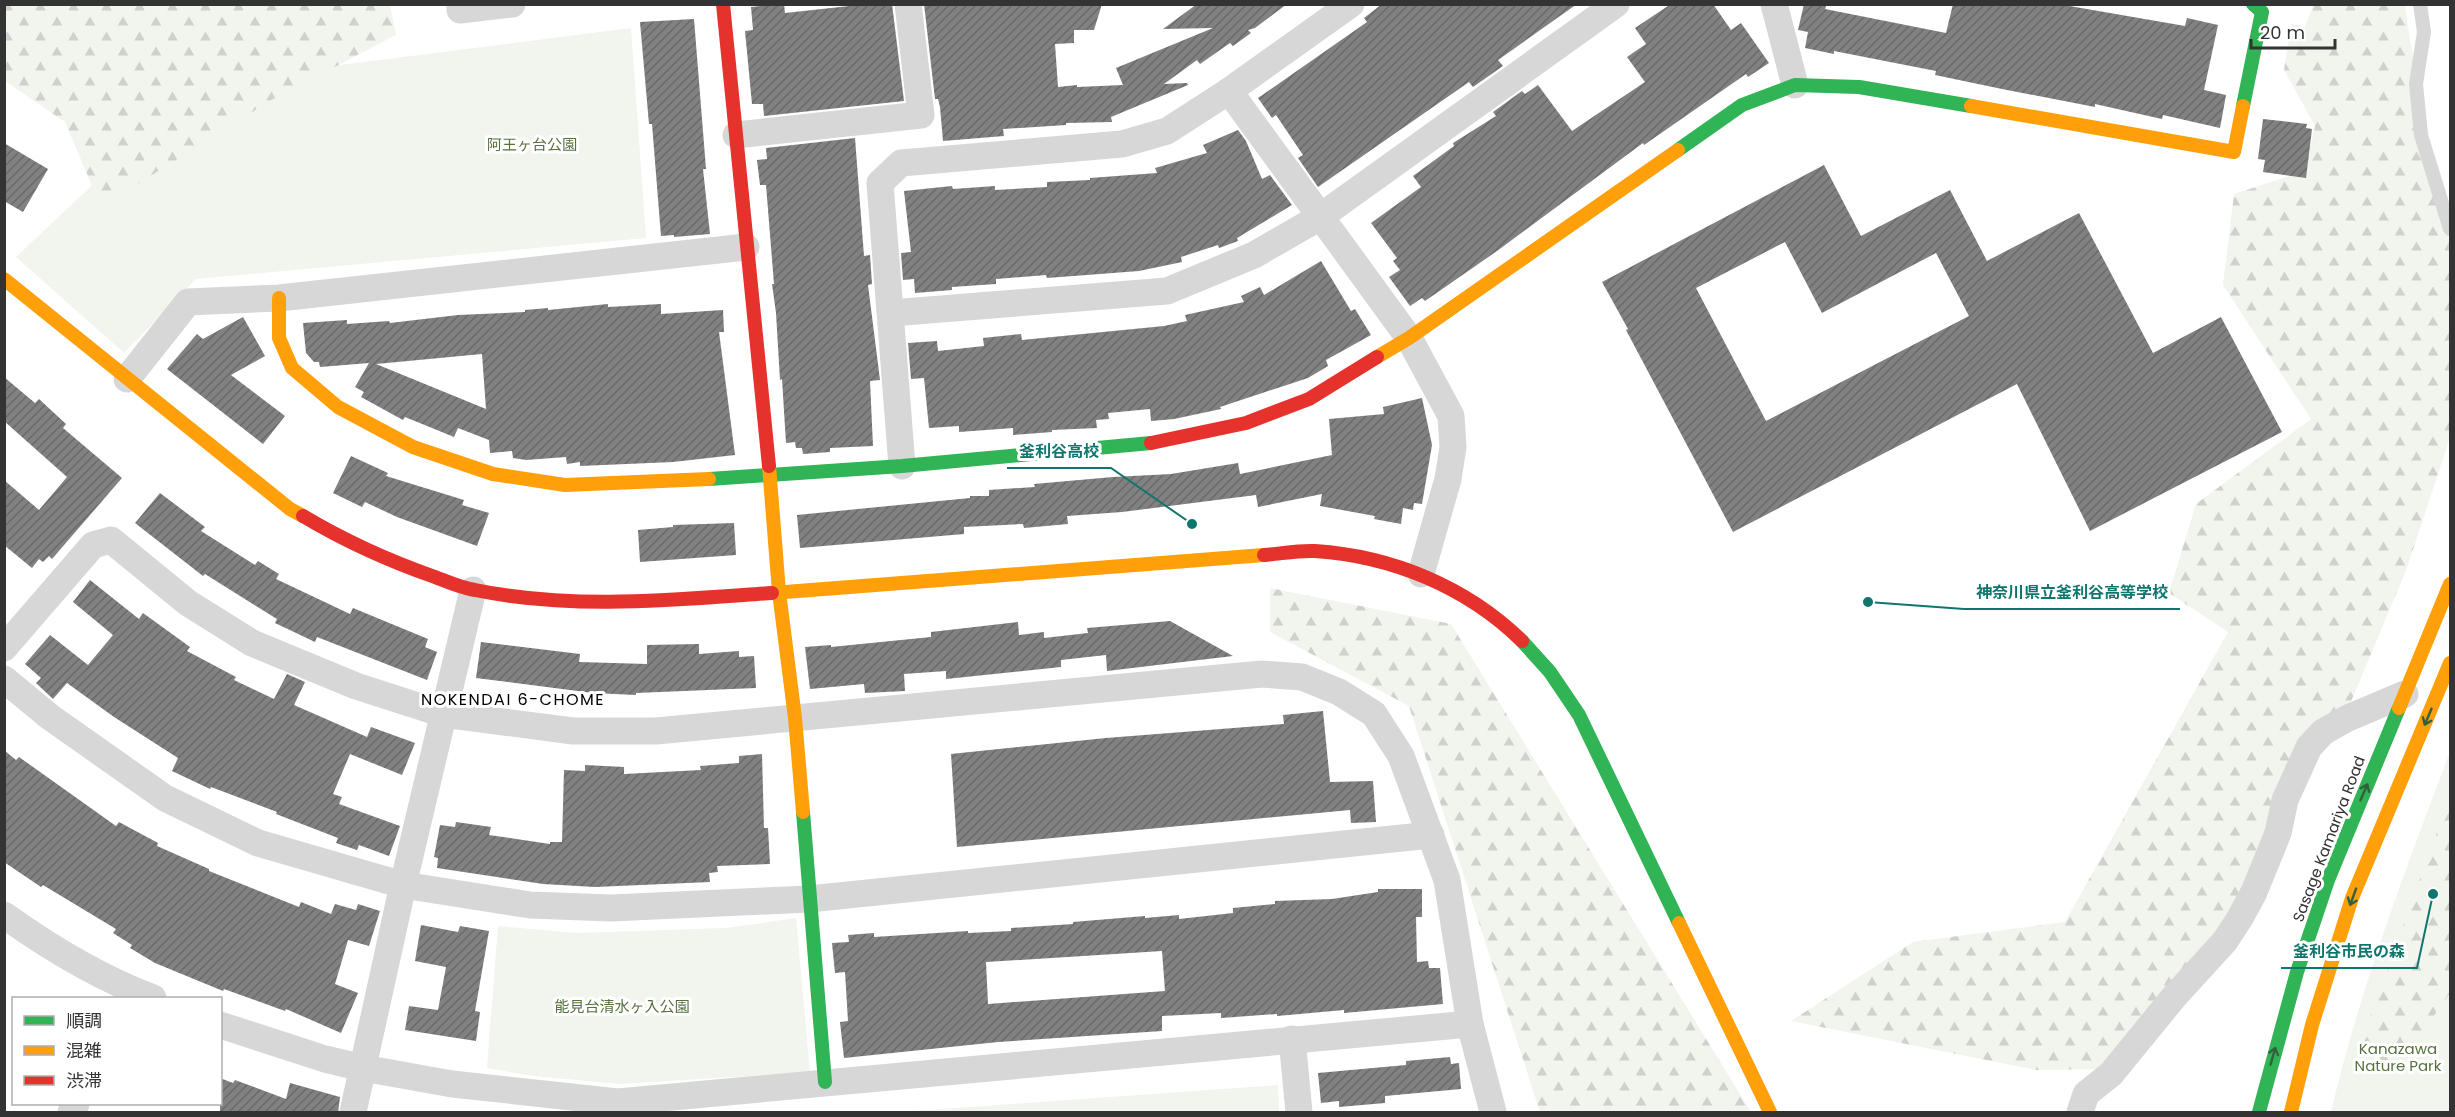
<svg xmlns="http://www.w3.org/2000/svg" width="2455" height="1117" viewBox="0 0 2455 1117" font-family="Poppins,'Noto Sans JP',sans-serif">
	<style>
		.green { fill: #f1f5ed }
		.forest { fill: url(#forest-firs) }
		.building { fill: url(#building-hatch); fill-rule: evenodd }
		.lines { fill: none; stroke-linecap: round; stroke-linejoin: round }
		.lane { stroke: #d7d7d7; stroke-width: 14 }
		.street { stroke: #d7d7d7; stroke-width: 27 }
		.fast { stroke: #30b455; stroke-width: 14 }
		.slow { stroke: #ff9f0a; stroke-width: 14 }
		.jam { stroke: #e5322d; stroke-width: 14 }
		.oneway { stroke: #32603f }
		.labels { text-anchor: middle; stroke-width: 6; stroke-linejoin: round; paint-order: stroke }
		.park-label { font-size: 15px; fill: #56703f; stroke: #fff }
		.street-label { font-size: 15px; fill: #333; stroke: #fff }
		.neighbourhood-label { font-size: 16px; letter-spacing: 1.5px; fill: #000; stroke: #fff }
		.leader { fill: none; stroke: #0f766e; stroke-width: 2 }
		.callout-dot { fill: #0f766e; stroke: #fff; stroke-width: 2 }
		.callout-label { font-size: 16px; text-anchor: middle; font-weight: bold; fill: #0f766e; stroke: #fff; stroke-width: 6; stroke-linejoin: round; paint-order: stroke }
	</style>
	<defs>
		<pattern id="forest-firs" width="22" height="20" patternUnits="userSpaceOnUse" patternTransform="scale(1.5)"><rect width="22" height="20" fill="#f1f5ed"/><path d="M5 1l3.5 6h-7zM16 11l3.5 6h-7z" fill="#cfd2cc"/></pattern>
		<pattern id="building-hatch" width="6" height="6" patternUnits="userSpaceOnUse" patternTransform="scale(1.5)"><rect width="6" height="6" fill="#818181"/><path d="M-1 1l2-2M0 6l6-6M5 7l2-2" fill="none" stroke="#6a6a6a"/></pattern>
	</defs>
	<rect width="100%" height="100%" fill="#fff"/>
	<g class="green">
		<path d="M631,28L646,238L196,279L124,353L16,257L121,158L269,74Z"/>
		<path d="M2450,752V1112H2331C2360,989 2405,870 2450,752Z"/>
		<path d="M796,918L810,1072L620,1084L533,1076L487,1068L498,926L577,933L727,928Z"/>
		<path d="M1278,1085L1279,1112H900Z"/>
	</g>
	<g class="forest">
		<path d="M4,5H390L396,35L273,99L101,207L65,122L5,81Z"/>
		<path d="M2313,5H2405L2410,40L2450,246V437L2407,568L2347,711L2306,736L2236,914L2105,1069L2037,1070L1791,1021L1913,942L2065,922L2228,632L2169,593L2196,504L2311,419L2223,285L2234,194L2305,171L2315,126L2284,70L2291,24L2305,27Z"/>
		<path d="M1270,588L1451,624L1751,1112H1540L1409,706L1270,632Z"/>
		<path d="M2450,796V993L2401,1063L2379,1081L2358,1051Z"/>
	</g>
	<g class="building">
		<path d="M784,4L785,13L868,4H892L904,101L764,116L763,104H752L745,31L753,30L751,7Z"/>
		<path d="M924,4H1102L1094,30H1074V43L1055,44L1058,87L1077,85V87L1123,85L1116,68L1213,28L1163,29L1197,4H1287L1255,28L1248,30L1251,33L1233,46L1230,43L1200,64L1197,60L1164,84L1187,83L1188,85L1111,117L1112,122L1066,123V125L1003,129L1004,136L943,141L940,107L938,99H935Z"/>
		<path d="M1382,4H1577L1498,60L1503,66L1473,87L1469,82L1318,187L1298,158L1303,155L1276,115L1272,118L1258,98L1367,22L1364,18Z"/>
		<path d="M1671,4H1713L1731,30L1741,23L1769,63L1748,77L1746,74L1644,145L1643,143L1497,251L1425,301L1422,298L1410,306L1389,277L1400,270L1393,261L1397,258L1371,223L1421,187L1413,176L1454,146L1453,143L1496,116L1493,112L1522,91L1525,94L1538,85L1572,131L1645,82L1627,57L1646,44L1635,28Z"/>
		<path d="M1804,4H1827L1825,9L1946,33L1953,4H2058L2185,26L2187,18L2218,25L2204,90L2226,95L2220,128L2163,115L2162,119L2095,104V107L2002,89L1935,75L1936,71L1834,51V54L1805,48L1808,32L1798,30Z"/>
		<path d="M694,19L706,169H703L710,234L674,237V235L661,236L652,124H649L640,22Z"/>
		<path d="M2263,119L2307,124L2306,128L2312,129L2306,178L2263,172L2265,160L2258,159Z"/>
		<path d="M1238,130L1246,141L1262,179L1270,175L1292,205L1237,238L1238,241L1219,248L1218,245L1181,257L1182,262L1139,271L1047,278L1046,275L996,279V284L952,287V290L915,293L914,279L903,280L901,253L911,252L904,191L952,186L953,189L995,186V190L1047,187V182L1090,180V178L1157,173L1155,168L1207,153L1203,145Z"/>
		<path d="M855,138L864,256L870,255L872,284L868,285L880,380L870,381L873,446L830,448V452L803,454L802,448H796L795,442L786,443L782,379L780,380L776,313L772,284H774L766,185H760L757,160L767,159L766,148Z"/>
		<path d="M4,143L48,169L23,212L4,201Z"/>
		<path d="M1824,165L1861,236L1950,190L1987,261L2079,213L2153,353L2221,317L2282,432L2090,531L2017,384L1733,532L1626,330L1628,329L1602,282ZM1785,242L1822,313L1936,253L1969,316L1766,421L1696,288Z"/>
		<path d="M1321,261L1351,311L1355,309L1371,335L1326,360L1328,366L1308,378L1220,407L1221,409L1174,419L1151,421L1150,409L1108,413L1109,419L1096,420L1097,428L1052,430V432L1013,435V428L959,432V426L929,428L924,378L911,379L908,343L937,341L938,351L984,346L983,338L1021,334L1022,340L1164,326L1187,321L1185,315L1244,302L1241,296L1260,287L1264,295Z"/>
		<path d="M608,304V307L661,304V314L723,310L724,332H719L735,455L673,462L580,466V462L567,464L566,457L526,460L513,458L512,451L490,453L489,440L458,428L454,437L405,417L403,420L361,397L364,392L355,387L369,363L320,367L319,362H314L306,353L303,323L347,320V324L389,321L390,323L458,315L525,312V310L548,308V310ZM482,354L486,409L376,364Z"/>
		<path d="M243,317L265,356L231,375L285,416L263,444L167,369L197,334L203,339Z"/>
		<path d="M4,377L35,403L39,399L66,424L63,428L122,478L52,559L49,556L43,562L39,559L32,568L4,545V480L39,510L67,477L4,421Z"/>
		<path d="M1422,398L1432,445L1422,504L1414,503L1413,510L1403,508L1401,524L1374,519L1375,516L1320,506L1322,494L1258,507L1256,495L1122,512L1067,516L1068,524L1024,528L1023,524L964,527V534L800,548L797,515L970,498V496H989V490L1035,487L1034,484L1113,477L1171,474L1238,463L1240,474L1332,455L1329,419L1384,414L1383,407Z"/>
		<path d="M351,456L388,473L386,476L464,500L462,505L489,513L477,546L397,517L365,502L362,507L333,493Z"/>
		<path d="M160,493L205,527L201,531L255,565L258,561L279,574L276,579L350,614L353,608L428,639L425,647L437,652L427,680L317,637L315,642L275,623L277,619L205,574L203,576L135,523Z"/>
		<path d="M734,523L736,555L640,562L638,530L673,527V525Z"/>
		<path d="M90,580L139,619L143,613L190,647L187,651L236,677L234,680L274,699L287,674L305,682L294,705L367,737L371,727L415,743L402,775L350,754L333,794L342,797L339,804L400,826L389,856L359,845L357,850L336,843L338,838L276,814L277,812L211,787L210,789L172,771L178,758L114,717L67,683L53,699L36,683L41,678L25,664L50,635L88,665L113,635L73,602Z"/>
		<path d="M1170,621L1233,656L1107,671L1106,655L1061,660V667L946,679V671L904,674L905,691L865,693L864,684L810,689L805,647L831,645V647L931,637V632L1018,622L1019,635L1044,632V638L1088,633L1087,628Z"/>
		<path d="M481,642L580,654L579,662L647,664V645L699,644V654L739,651V657L754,656L756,688L636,693V695L593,693L476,678Z"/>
		<path d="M1323,711L1330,782L1373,781L1376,822L1351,823L1350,810L957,847L951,754L1106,738L1284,724L1283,715Z"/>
		<path d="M4,750L16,760L19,757L116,826L119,822L158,843L157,846L209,869V871L299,907L301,902L331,914L335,904L356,910L358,904L380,911L369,946L348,940L335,984L358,993L341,1033L286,1009L285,1011L224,989L223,991L155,963L130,948L132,945L113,933L116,929L43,885L41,887L4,862Z"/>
		<path d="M762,754L764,828H768L770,864L717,866L718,872L709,873L710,882L595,887L543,884L437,868L438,858L434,857L440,825L455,827L456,822L491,827L489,835L550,844V842H562L564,770L585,771V765L624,767V774L701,770L700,766L739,763V756Z"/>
		<path d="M1378,889H1422V917H1416L1417,962L1428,961L1429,968H1440L1443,1004L1344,1013V1010L1277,1016V1014L1221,1018V1013L1162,1016V1031L998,1042L844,1058L840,1022L848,1021L845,972L835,973L832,943L849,942L848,935L874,933V937L968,931V933L1011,931V928L1073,924V922L1145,916V918L1179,915V919L1233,913V908L1275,904V901L1332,899L1378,892ZM1162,951L1165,991L988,1004L986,962Z"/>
		<path d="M421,925L458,932L460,926L489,931L475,1011L480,1012L476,1041L405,1030L409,1006L438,1010L446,967L415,961Z"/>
		<path d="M1450,1057L1451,1064L1459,1063L1461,1089L1385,1096V1103L1339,1107V1101L1321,1103L1318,1073L1406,1065V1061Z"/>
		<path d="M220,1078L233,1083L235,1080L286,1099L290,1083L340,1097L338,1113H220Z"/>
	</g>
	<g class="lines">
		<path class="lane" d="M2420,4L2424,32L2416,84L2421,135L2450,229"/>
		<g class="street">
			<path d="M460,4V10L512,4"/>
			<path d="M1774,4L1795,85"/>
			<path d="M1229,91L1409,338L1451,416L1453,447L1448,479L1421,574"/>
			<path d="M736,135L921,115L908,4"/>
			<path d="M891,313L1167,291L1254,255L1320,217L1616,4"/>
			<path d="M127,379L188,302L279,298L746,247"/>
			<path d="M902,466L880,183L901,163L1122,144L1167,131L1229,91L1351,4"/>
			<path d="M4,648L93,545L111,540L188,603L252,643L356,686L443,714L573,731H656L1262,674L1302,677L1339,692L1374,714L1401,756L1447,880L1470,1024L1493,1112"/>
			<path d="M4,679L50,717L165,798L258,843L403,885L530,905L611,908L809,899L1431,835"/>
			<path d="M4,915C50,948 100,978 153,998"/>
			<path d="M220,1025L325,1059L363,1068L452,1084L618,1102L1470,1024"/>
			<path d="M1292,1039L1299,1112"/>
			<path d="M71,1112L76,1104"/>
			<path d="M353,1112L403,885L473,590"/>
			<path d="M2080,1112L2086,1094L2111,1074L2173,998L2225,941L2240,918L2254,892L2278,833L2285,800L2309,747L2323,732L2348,718L2405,694"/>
		</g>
		<g class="fast">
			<path d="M2243,106L2262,12L2253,4"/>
			<path d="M1678,150L1742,105L1795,85L1859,87L1971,106"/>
			<path d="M709,479L902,466L1151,443"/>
			<path d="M1522,641L1550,672L1579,715L1679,923"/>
			<path d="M803,812L825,1082"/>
			<path d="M2259,1112L2297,972L2328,880L2399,708"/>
		</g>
		<g class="slow">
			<path d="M1971,106L2234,152L2243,106"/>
			<path d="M4,279L290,509L303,516"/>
			<path d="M279,298V338L292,368L338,407L413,447L493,474L565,485L709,479"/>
			<path d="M1377,357L1409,338L1678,150"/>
			<path d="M769,466L779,592L795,718L803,812"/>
			<path d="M772,593L1264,555"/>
			<path d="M2399,708L2450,584"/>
			<path d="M1679,923L1770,1112"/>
			<path d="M2291,1112L2312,1025L2352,898L2450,663"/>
		</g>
		<g class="jam">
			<path d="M723,4L769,466"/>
			<path d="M1151,443L1246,423L1309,399L1377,357"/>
			<path d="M303,516C345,541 389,561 435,577C448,582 461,588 475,590C574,610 672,600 772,593"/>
			<path d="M1264,555C1280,554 1298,550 1315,551C1392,556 1467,587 1522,641"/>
		</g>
	</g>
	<defs><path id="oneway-shaft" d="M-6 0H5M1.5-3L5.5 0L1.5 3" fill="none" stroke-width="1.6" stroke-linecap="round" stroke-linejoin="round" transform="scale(1.5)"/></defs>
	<g class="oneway">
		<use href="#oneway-shaft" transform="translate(2428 717) rotate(113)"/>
		<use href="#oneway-shaft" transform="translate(2364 792) rotate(-67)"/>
		<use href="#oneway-shaft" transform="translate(2353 897) rotate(110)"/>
		<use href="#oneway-shaft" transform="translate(2273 1056) rotate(-74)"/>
	</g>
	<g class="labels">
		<g class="park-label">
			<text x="532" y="150">阿王ヶ台公園</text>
			<text x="622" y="1012">能見台清水ヶ入公園</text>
			<text x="2398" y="1054">Kanazawa<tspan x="2398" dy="17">Nature Park</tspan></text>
		</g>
		<g class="street-label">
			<text transform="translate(2329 839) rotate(-69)" y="5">Sasage Kamariya Road</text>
		</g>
		<g class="neighbourhood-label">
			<text x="513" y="705">NOKENDAI 6-CHOME</text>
		</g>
	</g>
	<path class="leader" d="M1192 524L1111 468H1007M1868 602L1964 609H2180M2433 894L2417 968H2281"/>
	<g class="callout-dot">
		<circle cx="1192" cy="524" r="6"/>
		<circle cx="1868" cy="602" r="6"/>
		<circle cx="2433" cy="894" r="6"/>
	</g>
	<g class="callout-label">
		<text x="1059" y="457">釜利谷高校</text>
		<text x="2072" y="598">神奈川県立釜利谷高等学校</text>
		<text x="2349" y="957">釜利谷市民の森</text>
	</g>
	<rect width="2455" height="1117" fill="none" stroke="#333333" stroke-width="12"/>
	<rect x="12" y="997" width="210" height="108" fill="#ffffff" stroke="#adadad" stroke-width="1.5"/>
	<rect x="24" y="1016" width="30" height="9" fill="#30b455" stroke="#adadad" stroke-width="1.5"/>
	<text x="66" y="1027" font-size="18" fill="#333333">順調</text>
	<rect x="24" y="1046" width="30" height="9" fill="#ff9f0a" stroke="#adadad" stroke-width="1.5"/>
	<text x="66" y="1057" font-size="18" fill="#333333">混雑</text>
	<rect x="24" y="1076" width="30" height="9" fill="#e5322d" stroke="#adadad" stroke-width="1.5"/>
	<text x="66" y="1087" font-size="18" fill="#333333">渋滞</text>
	<path d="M2251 39v9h84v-9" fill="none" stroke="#333333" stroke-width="3"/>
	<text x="2260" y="39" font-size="18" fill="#333333" stroke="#ffffff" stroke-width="4.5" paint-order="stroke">20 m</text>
</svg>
